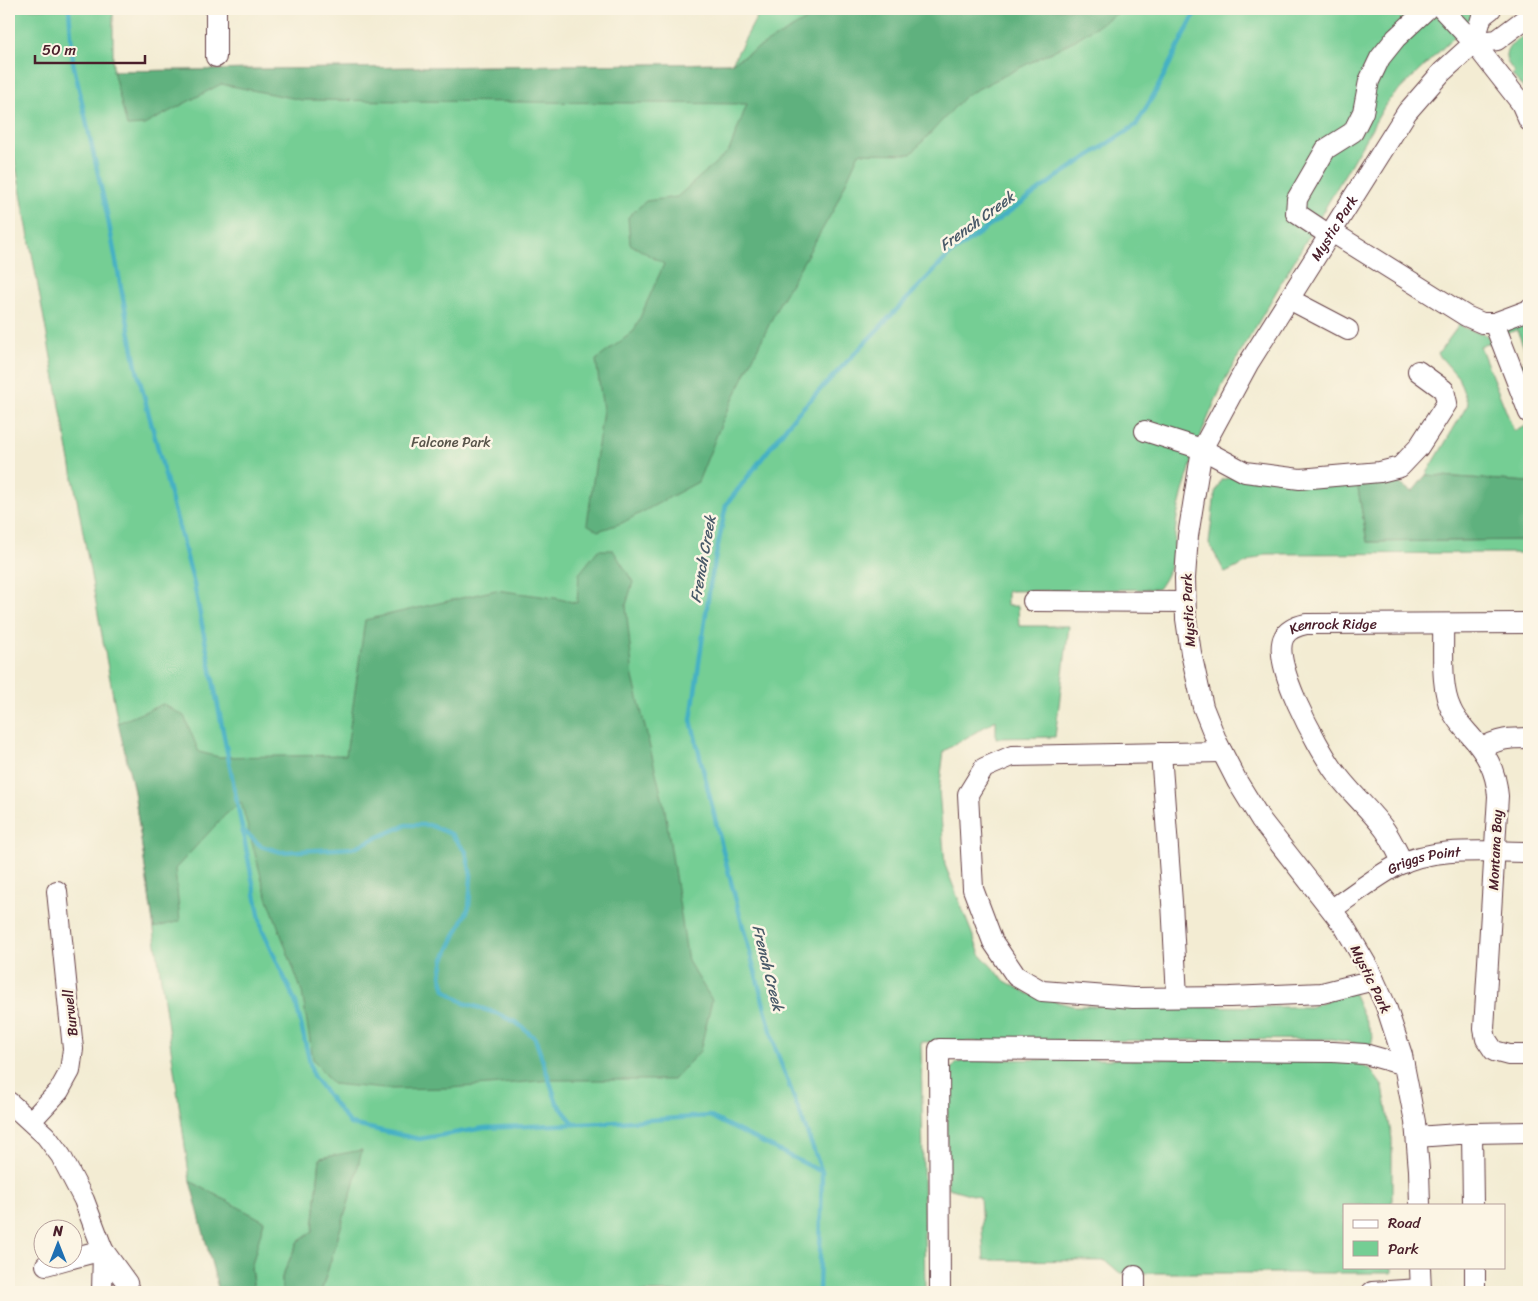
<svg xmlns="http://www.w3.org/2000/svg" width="1538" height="1301" viewBox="0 0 1538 1301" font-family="Sriracha,sans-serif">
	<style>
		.green { fill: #74ce94; stroke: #5f7660 }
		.forest { fill: #5fb17e; stroke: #546854 }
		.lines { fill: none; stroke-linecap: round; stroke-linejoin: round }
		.stream { stroke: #45b0c4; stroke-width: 4.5 }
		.minor-casing { stroke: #633e44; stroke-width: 22 }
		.minor { stroke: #fff; stroke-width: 20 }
		.labels { text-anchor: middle; stroke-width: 5; stroke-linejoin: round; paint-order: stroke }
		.street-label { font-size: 14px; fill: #4a1f2b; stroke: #fcf5e5 }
		.park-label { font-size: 14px; fill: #57544a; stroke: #fcf5e5 }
		.water-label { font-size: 15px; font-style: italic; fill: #485968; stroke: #fcf5e5 }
	</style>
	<rect width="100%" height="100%" fill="#fcf5e5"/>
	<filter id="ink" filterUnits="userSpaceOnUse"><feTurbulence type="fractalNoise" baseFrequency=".02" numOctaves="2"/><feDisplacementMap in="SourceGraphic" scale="10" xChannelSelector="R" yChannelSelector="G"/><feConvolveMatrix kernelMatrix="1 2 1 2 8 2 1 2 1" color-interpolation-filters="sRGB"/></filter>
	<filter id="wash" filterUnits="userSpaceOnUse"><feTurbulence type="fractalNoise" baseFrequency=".0096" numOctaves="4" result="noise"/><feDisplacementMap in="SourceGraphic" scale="20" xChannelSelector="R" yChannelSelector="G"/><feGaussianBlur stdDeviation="1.12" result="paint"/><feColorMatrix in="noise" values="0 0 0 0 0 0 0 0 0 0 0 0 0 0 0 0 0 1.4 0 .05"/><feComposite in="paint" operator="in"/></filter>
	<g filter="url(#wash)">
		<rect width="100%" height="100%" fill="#f3ecd3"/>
		<g class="green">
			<path d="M9,9H113V71L732,63L761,9H1483L1387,102L1227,376C1212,407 1198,439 1189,472C1184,486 1180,502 1177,517C1173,544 1176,566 1158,589L1007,591V606H1018L1019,626H1069L1055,737L996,738V720L944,751L939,790L945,865L980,954L1005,981L1029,994L1073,1006L1310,1007L1352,990L1373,1037L1371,1046L1332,1039L921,1042L925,1292H321L352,1191L320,1158L313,1231L298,1241L282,1277V1292H254L251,1268L263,1221L190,1181L134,791L121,722L118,723L9,128Z"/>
			<path d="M1529,32V94L1512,75L1515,72C1495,52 1512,44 1529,32Z"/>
			<path d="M1529,320V326L1523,329L1529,344V365L1521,368L1519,365L1529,360L1517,330L1506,334L1505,330Z"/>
			<path d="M1459,325L1472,331L1482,333L1487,336L1491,343L1480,346L1514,431L1529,425V482L1426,475L1468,404L1458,377L1438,354Z"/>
			<path d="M1238,475L1357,482L1367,542L1529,540V553L1265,554L1225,573L1209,543L1215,493L1221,480Z"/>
			<path d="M1310,1058L1342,1059L1370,1069L1383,1087L1392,1139V1205H1344V1267H1392V1273H1120L1106,1261L984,1260L980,1197L948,1188L947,1073L957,1063L967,1060Z"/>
		</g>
		<g class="forest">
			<path d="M825,9H1124L1075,40L966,95L911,154L859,153L834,209L780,302L722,422L698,482L622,523L598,531L587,524L603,410L596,360L634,331L664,264L630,244L628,217L646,201L677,197L729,151L747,104L302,100L221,84L144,125L127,126L113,71L732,63Z"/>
			<path d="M1426,475L1529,482V540L1367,542L1357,482L1399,483L1412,492Z"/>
			<path d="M598,550H613L633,582L626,605L633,677L665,810L688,961L712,1000L700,1051L673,1080H552L450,1088L385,1089L332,1084L313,1059L302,992L265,891L241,802L225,815L175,869L180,921L154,928L134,791L118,723L163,704L184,716L199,752L219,757L346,755L365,620L496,590L555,598L577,603L579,574Z"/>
			<path d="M362,1150L352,1191L321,1292H282V1277L298,1241L313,1231L320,1158Z"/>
			<path d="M190,1181L264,1221L251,1268L254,1292H219Z"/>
		</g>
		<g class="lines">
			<g class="stream">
				<path d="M69,9L73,62L107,214L136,366L194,584L262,929L296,1003L313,1076L350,1124L419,1139L484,1128L603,1123L709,1116L822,1172"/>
				<path d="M244,831L261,846L281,852L353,848L406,825H429L451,834L466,852L471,875L469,907L444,959L441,975L445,990L464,1003L496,1013L517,1023L535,1038L557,1103L574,1124"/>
				<path d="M819,1292L822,1172L776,1050L726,863L691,720L710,585L726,505L794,417L948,256L1057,177L1136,125L1156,91L1197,9"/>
			</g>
		</g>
	</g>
	<g filter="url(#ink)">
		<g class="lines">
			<g class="minor-casing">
				<g id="minor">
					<path d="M216,9V57"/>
					<path d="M1442,9L1474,43L1521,103L1529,121"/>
					<path d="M1474,43L1497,40L1529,16"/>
					<path d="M1332,232L1466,316L1482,323H1494L1529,310"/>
					<path d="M1329,235L1296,213L1297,199L1326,149L1353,132L1363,112L1369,81L1380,58L1396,38L1427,9"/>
					<path d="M1289,299L1348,330"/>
					<path d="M1494,323L1529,413"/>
					<path d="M1145,431L1202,449L1245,472L1300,479L1380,472L1400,467L1418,448L1447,403L1444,390L1418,371"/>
					<path d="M1033,601L1185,602"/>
					<path d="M1443,624C1444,649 1440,687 1451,709C1455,719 1462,726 1469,734C1486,753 1496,770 1498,796L1484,1029L1486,1039L1494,1051L1509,1055H1529"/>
					<path d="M1482,749C1497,738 1512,738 1529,738"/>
					<path d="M1222,752L1012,756L984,768L968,794L973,889L993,942L1016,976L1042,991L1133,998L1230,997L1322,993L1374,980"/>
					<path d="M1161,753L1172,902L1177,997"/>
					<path id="s1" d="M1403,863C1397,852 1392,840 1385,830C1369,808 1348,791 1333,769C1318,747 1270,662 1284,637C1288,629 1297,626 1306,624L1529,623"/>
					<path id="s2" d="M1332,909C1353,895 1374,878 1396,866C1434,846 1487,852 1529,852"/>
					<path d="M9,1102L46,1136L61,1156L84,1200L103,1250L127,1283L129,1292"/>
					<path d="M31,1121L59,1091L70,1071L73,1049L57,891"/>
					<path d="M1472,1133L1529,1132"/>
					<path d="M1417,1137L1472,1133L1473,1205"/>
					<path id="s3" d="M1420,1205L1419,1170L1415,1122L1402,1055L1386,1006L1368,967L1344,926L1261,820L1237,781L1217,742L1203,707L1191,653L1186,619L1185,578L1188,536L1202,449L1248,364L1407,112L1442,72L1474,43L1482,16L1491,9"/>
					<path d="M72,1258L103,1250"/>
					<path d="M46,1265L71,1258"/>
					<path d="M1420,1267L1421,1292"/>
					<path d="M1475,1267V1292"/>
					<path d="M1135,1276V1292"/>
					<path d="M102,1292L103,1250"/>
					<path d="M940,1292L939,1049L1333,1052L1365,1054L1404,1065"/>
					<path d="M1372,1292L1421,1289"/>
				</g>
			</g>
			<use href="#minor" class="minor"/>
		</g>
	</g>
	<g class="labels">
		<g class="street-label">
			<text dy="5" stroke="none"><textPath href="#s3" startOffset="1074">Mystic Park</textPath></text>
			<text transform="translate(1188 610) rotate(-93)" y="5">Mystic Park</text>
			<text dy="5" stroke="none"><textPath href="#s1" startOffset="315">Kenrock Ridge</textPath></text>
			<text transform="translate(1495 850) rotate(-87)" y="5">Montana Bay</text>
			<text dy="5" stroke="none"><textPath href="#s2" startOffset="106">Griggs Point</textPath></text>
			<text transform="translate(1371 979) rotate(64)" y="5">Mystic Park</text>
			<text transform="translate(70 1013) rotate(-96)" y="5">Burwell</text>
		</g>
		<g class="park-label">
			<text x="451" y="447">Falcone Park</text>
		</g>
		<g class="water-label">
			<text transform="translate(977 221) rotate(-36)" y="5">French Creek</text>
			<text transform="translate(703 559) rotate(-80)" y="5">French Creek</text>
			<text transform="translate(768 968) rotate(76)" y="5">French Creek</text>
		</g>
	</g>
	<rect width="1538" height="1301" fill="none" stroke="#fcf5e5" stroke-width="30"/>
	<rect x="1343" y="1204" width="162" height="65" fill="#fcf5e5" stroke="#b59f9b"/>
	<rect x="1353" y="1220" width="25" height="8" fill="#ffffff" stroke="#b59f9b"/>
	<text x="1388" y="1228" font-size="15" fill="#4a1f2b">Road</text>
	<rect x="1353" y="1241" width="25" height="15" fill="#74ce94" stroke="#b59f9b"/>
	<text x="1388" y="1254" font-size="15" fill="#4a1f2b">Park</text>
	<g transform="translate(58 1244)"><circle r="24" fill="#fcf5e5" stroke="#b59f9b"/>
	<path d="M0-4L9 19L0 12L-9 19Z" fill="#1f6fb2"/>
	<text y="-8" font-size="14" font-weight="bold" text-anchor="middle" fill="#4a1f2b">N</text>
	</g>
	<path d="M35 55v8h110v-8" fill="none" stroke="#4a1f2b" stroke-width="2.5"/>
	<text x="42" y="55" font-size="15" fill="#4a1f2b" stroke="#fcf5e5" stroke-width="4" paint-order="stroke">50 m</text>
</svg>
